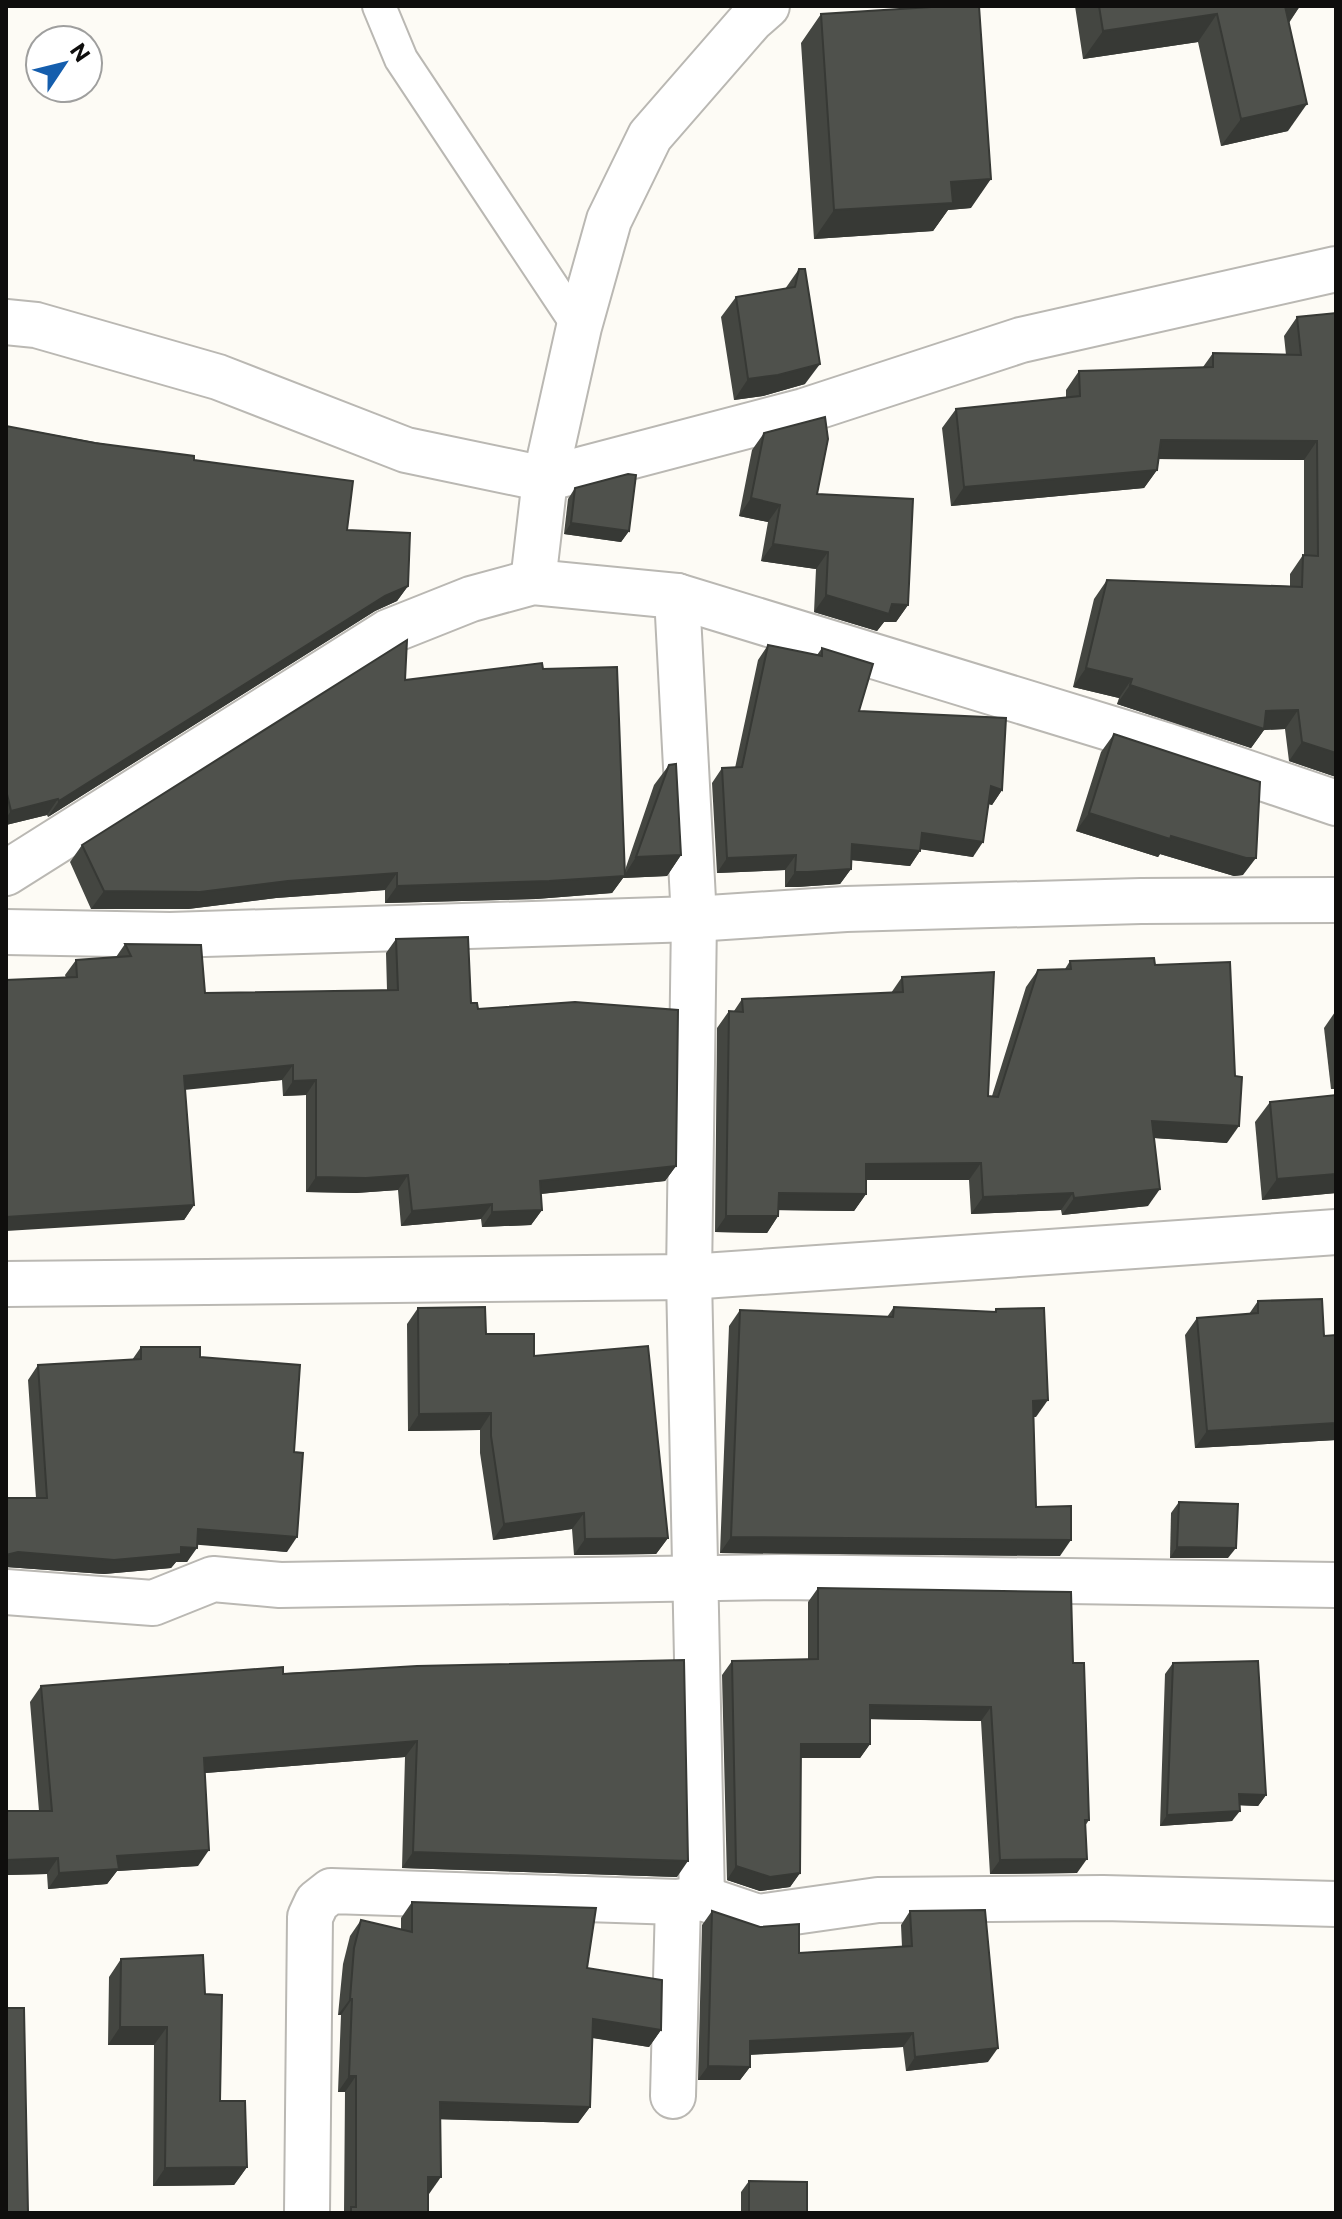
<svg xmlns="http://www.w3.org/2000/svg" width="1342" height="2219" viewBox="0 0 1342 2219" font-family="Commissioner,sans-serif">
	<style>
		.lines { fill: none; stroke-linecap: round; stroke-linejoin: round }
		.service-casing { stroke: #bab8b3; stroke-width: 36 }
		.minor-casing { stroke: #bab8b3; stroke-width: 48 }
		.service { stroke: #fff; stroke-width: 32 }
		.minor { stroke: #fff; stroke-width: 44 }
		.wall { fill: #444641 }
		.shaded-wall { fill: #373935 }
		.building { fill: #4f514c; stroke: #373935; stroke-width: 2 }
	</style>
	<rect width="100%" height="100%" fill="#fdfbf5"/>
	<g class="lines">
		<g class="service-casing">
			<path id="service" d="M379,6L401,59L579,327"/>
		</g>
		<g class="minor-casing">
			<g id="minor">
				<path d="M6,322L36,325L218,377L406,450L545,479L579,327L609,220L650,136L751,20L767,6"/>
				<path d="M533,582L545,479L804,411L1021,340L1336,269"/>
				<path d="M677,596L694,919L689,1277L702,1898"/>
				<path d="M6,873L388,632L471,599L533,582L677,596L1168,746L1336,803"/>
				<path d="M6,932L170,935L694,919L846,909L1141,901L1336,900"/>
				<path d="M6,1284L689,1277L1336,1232"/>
				<path d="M6,1592L153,1603L213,1579L280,1585L783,1577L1336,1585"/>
				<path d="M673,2096L678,1902"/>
				<path d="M307,2213L310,1917L317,1902L331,1891L678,1902L702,1898L758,1917L878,1900L1103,1898L1336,1904"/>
			</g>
		</g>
		<use href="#service" class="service"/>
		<use href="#minor" class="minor"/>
	</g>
	<g class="wall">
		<path d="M1075,6H1300L1289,23L1288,131L1221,146L1198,42L1083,59Z"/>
		<path d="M821,14L971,208L948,210L933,231L814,239L801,43Z"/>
		<path d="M799,269L805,384L763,396L734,400L721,317L736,297L785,289Z"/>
		<path d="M1336,313V777L1289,761L1285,729L1264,730L1251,748L1117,704L1119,698L1073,687L1094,599L1107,580L1290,586V574L1303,555H1304V460L1159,459L1157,470L1144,488L951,506L942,428L956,409L1066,397V390L1079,371L1203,367L1213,353L1286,355L1284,336L1297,317Z"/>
		<path d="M6,426L194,460L347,530L408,586L397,601L375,611L48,817L47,815L6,825Z"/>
		<path d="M764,433L817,494L908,605L896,622H884L877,631L814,612L816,569L761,561L768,522L739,516L752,450Z"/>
		<path d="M575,488L629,531L621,542L564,534L568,499Z"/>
		<path d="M768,645L817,655L822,648L859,711L1002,790L992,805L988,804L973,857L921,849L910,866L851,860V869L840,884L797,887H785V870L717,873L712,783L722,768H735L758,660Z"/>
		<path d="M543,669L625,870L654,785L669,765L681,855L667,876L623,878L612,893L536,899L385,903V890L276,898L188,909H91L70,862L82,845L405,680Z"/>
		<path d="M1114,734L1243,875L1234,876L1160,854L1158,857L1076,831L1101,752Z"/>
		<path d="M396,939L478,1009L676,1166L665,1181L541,1194L542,1210L531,1225L482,1227L481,1219L401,1226L398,1190L356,1193L306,1192V1095L283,1096L282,1080L185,1089L194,1205L184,1220L66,978L65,975L76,960L116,957L125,944L205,993L387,990L386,953Z"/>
		<path d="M1070,961L1155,965L1227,1143L1154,1138L1148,1206L1062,1215L1061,1210L971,1214L969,1180H866V1194L854,1211L778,1210V1216L767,1233L715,1232L717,1028L729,1011H734L742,999L891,993L902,977L988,1096H992L1026,987L1038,970L1065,969Z"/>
		<path d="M1335,1012H1336V1089H1331L1324,1028Z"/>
		<path d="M1336,1095V1193L1262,1200L1255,1122L1270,1102Z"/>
		<path d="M1258,1301L1324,1336L1336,1335V1440L1195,1448L1185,1335L1197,1318L1249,1314Z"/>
		<path d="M894,1307L994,1312L996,1309L1036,1417H1033L1036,1507L1060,1556L720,1553L729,1326L740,1310L887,1317Z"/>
		<path d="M418,1308L486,1334L534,1356L668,1538L656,1554L574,1555L572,1529L493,1540L480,1453V1430L408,1431L407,1324Z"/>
		<path d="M141,1347L200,1357L287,1552L197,1544L187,1562H176L171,1568L104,1574L6,1567V1498H36L28,1380L38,1365L132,1360Z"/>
		<path d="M1179,1502L1228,1558H1170L1171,1513Z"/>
		<path d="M818,1588L1073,1663L1089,1820L1085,1826L1077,1873L990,1874L981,1721L870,1719V1744L860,1758H801L800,1873L790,1887L760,1891L727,1880L722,1675L732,1661L808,1659V1602Z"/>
		<path d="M1173,1663L1266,1795L1258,1806L1239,1805L1232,1821L1160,1826L1165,1674Z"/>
		<path d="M417,1666L677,1877L402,1868L405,1757L205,1773L198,1866L117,1871L107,1884L48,1889L47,1874L6,1875V1811H39L30,1702L41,1686Z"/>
		<path d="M412,1902L587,1968L661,2030L649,2047L592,2038L590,2107L578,2123L440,2119L429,2194H428V2213H344L345,2092H338L341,2015H338L343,1964L350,1936L361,1920L401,1929V1918Z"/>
		<path d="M712,1911L799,1953L902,1947L901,1925L910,1911L988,2062L906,2071L903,2047L750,2055V2067L740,2080H698L702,1925Z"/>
		<path d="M121,1959L205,1994L220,2101L247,2167L234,2185L153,2186L154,2045H108L109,1977Z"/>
		<path d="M749,2181L807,2213H741V2192Z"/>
	</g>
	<g class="shaded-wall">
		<path d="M1283,6H1300L1284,29Z"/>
		<path d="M1217,14L1198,42L1083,59L1103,31Z"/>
		<path d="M1307,104L1288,131L1221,146L1241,119Z"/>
		<path d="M991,179L971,208L948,210L933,231L814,239L834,210L951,182Z"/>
		<path d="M820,364L805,384L763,396L734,400L748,379Z"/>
		<path d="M1161,440L1317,441L1304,460L1148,459Z"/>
		<path d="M1157,470L1144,488L951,506L964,487Z"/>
		<path d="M751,498L780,505L768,522L739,516Z"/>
		<path d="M571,523L629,531L621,542L564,534Z"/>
		<path d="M773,544L828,552L816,569L761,561Z"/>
		<path d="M408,586L397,601L375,611L48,817L59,801L385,596Z"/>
		<path d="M826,595L908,605L896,622H884L877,631L814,612Z"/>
		<path d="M1086,668L1132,679L1119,698L1073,687Z"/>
		<path d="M1130,685L1266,711L1298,710L1285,729L1264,730L1251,748L1117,704Z"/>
		<path d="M1302,742L1336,753V777L1289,761Z"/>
		<path d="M991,786L1002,790L992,805L980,801Z"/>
		<path d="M58,799L47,815L6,825V818L11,811Z"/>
		<path d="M1089,813L1171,836L1256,858L1243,875L1234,876L1160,854L1158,857L1076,831Z"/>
		<path d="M922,833L983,842L973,857L912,848Z"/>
		<path d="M852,844L920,851L910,866L841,859Z"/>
		<path d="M681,855L667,876L623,878L612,893L536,899L385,903L397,886L624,876L636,857Z"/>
		<path d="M796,855L785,870L717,873L727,858Z"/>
		<path d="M851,869L840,884L797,887H785L795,872Z"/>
		<path d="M397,873L385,890L276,898L188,909H91L104,891L288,881Z"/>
		<path d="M293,1065L282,1080L174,1091L184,1076Z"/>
		<path d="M316,1080L306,1095L283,1096L293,1081Z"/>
		<path d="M1152,1121L1239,1126L1227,1143L1140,1137Z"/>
		<path d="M981,1163L969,1180H854L866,1164Z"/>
		<path d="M676,1166L665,1181L530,1195L540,1181Z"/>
		<path d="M1336,1174V1193L1262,1200L1277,1179Z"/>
		<path d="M408,1175L398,1190L356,1193L306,1192L316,1177Z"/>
		<path d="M1160,1189L1148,1206L1062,1215L1074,1198Z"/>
		<path d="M779,1193L866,1194L854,1211L767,1210Z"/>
		<path d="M1073,1193L1061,1210L971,1214L983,1197Z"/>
		<path d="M492,1204L481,1219L401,1226L412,1211Z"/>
		<path d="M194,1205L184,1220L6,1231V1217Z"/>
		<path d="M542,1210L531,1225L482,1227L492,1212Z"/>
		<path d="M726,1216H778L767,1233L715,1232Z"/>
		<path d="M1048,1400L1036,1417H1021L1033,1401Z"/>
		<path d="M491,1413L480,1430L408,1431L419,1414Z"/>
		<path d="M1336,1423V1440L1195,1448L1207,1431Z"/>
		<path d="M584,1513L572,1529L493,1540L504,1524Z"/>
		<path d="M198,1529L297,1537L287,1552L188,1544Z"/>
		<path d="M731,1537L1071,1540L1060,1556L720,1553Z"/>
		<path d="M668,1538L656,1554L574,1555L585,1539Z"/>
		<path d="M181,1547L197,1548L187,1562H176L171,1568L104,1574L6,1567V1555L18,1552Z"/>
		<path d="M1177,1547L1236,1548L1228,1558H1170Z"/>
		<path d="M870,1705L991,1707L981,1721L860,1719Z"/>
		<path d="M417,1741L405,1757L193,1774L204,1758Z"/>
		<path d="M801,1744H870L860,1758H791Z"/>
		<path d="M1239,1794L1266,1795L1258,1806L1231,1805Z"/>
		<path d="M1240,1811L1232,1821L1160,1826L1167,1815Z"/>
		<path d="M209,1850L198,1866L117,1871L107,1884L48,1889L59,1873L117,1856Z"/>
		<path d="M413,1852L688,1861L677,1877L402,1868Z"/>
		<path d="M58,1858L47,1874L6,1875V1860Z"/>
		<path d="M1087,1859L1077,1873L990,1874L1000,1860Z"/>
		<path d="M736,1866L800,1873L790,1887L760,1891L727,1880Z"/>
		<path d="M350,1999H352L341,2015H338Z"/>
		<path d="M593,2019L661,2030L649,2047L582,2036Z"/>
		<path d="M120,2027H167L154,2045H108Z"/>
		<path d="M913,2033L903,2047L741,2055L750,2041Z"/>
		<path d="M998,2048L988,2062L906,2071L915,2057Z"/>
		<path d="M708,2066L750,2067L740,2080H698Z"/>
		<path d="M349,2076H356L345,2092H338Z"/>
		<path d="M440,2102L590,2107L578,2123L429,2119Z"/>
		<path d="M247,2167L234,2185L153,2186L165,2168Z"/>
		<path d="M428,2177H441L429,2194L416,2193Z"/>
	</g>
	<g class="building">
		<path d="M947,6H979L991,179L951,182L953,203L834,210L821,14Z"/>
		<path d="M1099,6H1285L1307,104L1241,119L1217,14L1103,31Z"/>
		<path d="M799,269H805L820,364L778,375L748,379L736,297L795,287Z"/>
		<path d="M1336,313V753L1302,742L1298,710L1266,711L1264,729L1130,685L1132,679L1086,668L1107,580L1302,587L1303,555L1318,556L1317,441L1161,440L1157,470L964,487L956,409L1080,396L1079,371L1213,367V353L1301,355L1297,317Z"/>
		<path d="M825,417L828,439L817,494L913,499L908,605L892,604L889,614L826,595L828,552L773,544L780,505L751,498L764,433Z"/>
		<path d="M6,426L95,443L194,456V460L353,481L347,530L410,533L408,586L385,596L59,801L58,799L11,811L6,790Z"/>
		<path d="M628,474L636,475L629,531L571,523L575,488Z"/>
		<path d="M407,640L405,680L542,663L543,669L617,667L625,876L549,881L397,886V873L288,881L200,892L104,891L82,845Z"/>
		<path d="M768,645L822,656V648L873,664L859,711L1006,718L1002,790L991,786L983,842L922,833L920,851L852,844L851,869L808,872H795L796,855L727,858L722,768L742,767Z"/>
		<path d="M1114,734L1260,782L1256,858H1246L1171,836L1170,839L1089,813Z"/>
		<path d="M676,764L681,855L636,857L669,765Z"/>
		<path d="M468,937L471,1003H477L478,1009L575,1002L678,1010L676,1166L540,1181L542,1210L492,1212V1204L412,1211L408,1175L366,1178L316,1177V1080L293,1081V1065L184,1076L194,1205L6,1217V980L77,977L76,960L131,956L125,944L201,945L205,993L398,990L396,939Z"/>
		<path d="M1154,958L1155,965L1230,962L1235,1076L1242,1077L1239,1126L1152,1121L1160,1189L1074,1198L1073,1193L983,1197L981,1163L866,1164V1194L779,1193L778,1216H726L729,1011L743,1012L742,999L903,992L902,977L994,972L988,1096L998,1097L1038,970L1071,969L1070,961Z"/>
		<path d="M1336,1095V1174L1277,1179L1270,1102Z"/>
		<path d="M1322,1299L1324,1336L1336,1335V1423L1207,1431L1197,1318L1258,1313V1301Z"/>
		<path d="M485,1307L486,1334H534V1356L648,1346L668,1538L585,1539L584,1513L504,1524L491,1436V1413L419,1414L418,1308Z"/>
		<path d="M894,1307L996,1312V1309L1044,1308L1048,1400L1033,1401L1036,1507L1071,1506V1540L731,1537L740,1310L893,1317Z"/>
		<path d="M141,1347H200V1357L300,1365L294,1452L303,1453L297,1537L198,1529L197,1548L181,1547V1554L114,1560L18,1552L6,1555V1498H47L38,1365L141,1359Z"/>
		<path d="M1179,1502L1238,1504L1236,1548L1177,1547Z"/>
		<path d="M818,1588L1071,1592L1073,1663H1084L1089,1820H1085L1087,1859L1000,1860L991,1707L870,1705V1744H801L800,1873L770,1877L736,1866L732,1661L818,1659Z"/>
		<path d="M684,1660L688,1861L413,1852L417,1741L204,1758L209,1850L117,1856L119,1869L59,1873L58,1858L6,1860V1811H52L41,1686L283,1667V1674L417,1666Z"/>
		<path d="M1258,1661L1266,1795L1239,1794L1240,1811L1167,1815L1173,1663Z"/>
		<path d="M412,1902L596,1908L587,1968L662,1980L661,2030L593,2019L590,2107L440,2102L441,2177H428V2213H351V2207H356V2076H349L352,1999H350L354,1948L361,1920L412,1932Z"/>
		<path d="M985,1910L998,2048L915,2057L913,2033L750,2041V2067L708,2066L712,1911L760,1927L799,1924V1953L912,1946L910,1911Z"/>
		<path d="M203,1955L205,1994L222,1995L220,2101H245L247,2167L165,2168L167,2027H120L121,1959Z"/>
		<path d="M6,2008H24L28,2213H6Z"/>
		<path d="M749,2181L807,2182V2213H749Z"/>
	</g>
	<rect width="1342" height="2219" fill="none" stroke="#0f0e0d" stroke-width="16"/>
	<g transform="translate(64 64) rotate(55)"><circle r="38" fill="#ffffff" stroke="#9f9f9e" stroke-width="2"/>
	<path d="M0-6L14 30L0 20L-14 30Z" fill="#155ead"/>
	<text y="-12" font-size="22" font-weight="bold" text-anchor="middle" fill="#0f0e0d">N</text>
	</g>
</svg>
